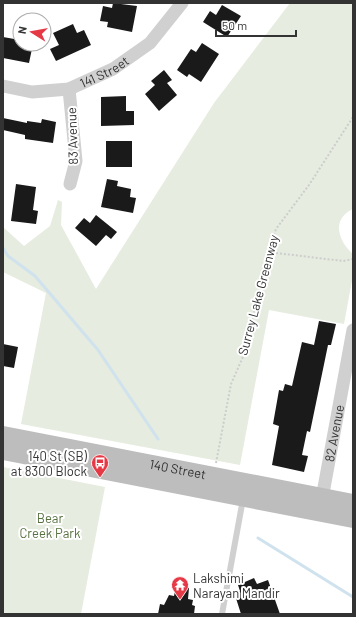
<svg xmlns="http://www.w3.org/2000/svg" width="356" height="617" viewBox="0 0 356 617" font-family="Barlow,sans-serif">
	<style>
		.green { fill: #e6ecdf }
		.lines { fill: none; stroke-linecap: round; stroke-linejoin: round }
		.stream { stroke: #cfe2ee; stroke-width: 3 }
		.building { fill: #1a1a1a }
		.path { stroke: #cdcdcd; stroke-width: 2; stroke-dasharray: 2 2; stroke-linecap: butt }
		.lane { stroke: #d0d0d0; stroke-width: 6 }
		.street { stroke: #d0d0d0; stroke-width: 13 }
		.secondary { stroke: #bdbdbd; stroke-width: 18 }
		.labels { text-anchor: middle; stroke-width: 4; stroke-linejoin: round; paint-order: stroke }
		.street-label { font-size: 13px; fill: #333; stroke: #fff }
		.poi-label { font-size: 13px; fill: #333; stroke: #fff; text-anchor: end }
		.park-label { font-size: 13px; fill: #56703f; stroke: #fff }
	</style>
	<rect width="100%" height="100%" fill="#fff"/>
	<g class="green">
		<path d="M290,3H353V209C331,219 338,241 353,254V275L344,324L269,310L240,465L21,424L46,293L3,272V227L24,246L50,226L58,200L62,202L61,225L96,289L214,103Z"/>
		<path d="M3,467L105,487L81,614H3Z"/>
	</g>
	<g class="lines">
		<g class="stream">
			<path d="M3,248L8,256L35,276L98,350L158,439"/>
			<path d="M258,538L353,597"/>
		</g>
	</g>
	<g class="building">
		<path d="M113,3L137,6L132,32L107,27L108,22L100,21L103,6L112,8Z"/>
		<path d="M222,5L241,16L227,37L203,22L210,11L216,15Z"/>
		<path d="M73,24L77,33L84,30L91,45L56,61L50,49L59,45L53,33Z"/>
		<path d="M3,37L20,40V44H33L29,63L3,58Z"/>
		<path d="M202,43L219,54L201,82L189,74L187,77L177,70L191,49L196,52Z"/>
		<path d="M164,70L172,80L167,83L177,95L159,111L145,94L155,85L151,81Z"/>
		<path d="M126,96V111H134V125L101,126V97Z"/>
		<path d="M3,118L27,123V121L41,123L42,119L56,122L53,143L25,139V135L3,130Z"/>
		<rect x="106" y="141" width="26" height="26"/>
		<path d="M107,179L118,181L117,186L131,189L130,197L136,198L133,213L101,207Z"/>
		<path d="M16,184L36,187L33,210L38,211L36,224L11,221Z"/>
		<path d="M96,215L117,232L111,239L106,235L96,246L75,228L84,218L90,223Z"/>
		<path d="M319,321L336,324L331,345H328L310,432L307,431L302,455L308,456L304,472L272,465L279,426L273,424L279,390L283,391L285,384L292,386L302,342L314,345Z"/>
		<path d="M3,344L18,347L14,368L3,366Z"/>
		<path d="M254,578L257,584L268,580L280,614H241L234,592L240,591L238,585Z"/>
		<path d="M176,586L189,588L188,599L193,600L192,605L195,606L194,614H158L160,604L164,605L169,595L174,596Z"/>
	</g>
	<g class="lines">
		<g class="path">
			<path d="M268,252L343,261L353,259"/>
			<path d="M216,463L231,384L246,350L264,265L276,229L309,185L353,117"/>
		</g>
		<path class="lane" d="M222,614L243,499"/>
		<g class="street">
			<path id="s1" d="M3,86L32,92L69,89L113,69L150,43L182,3"/>
			<path d="M69,89L76,161L70,184"/>
			<path id="s2" d="M321,504L353,330"/>
		</g>
		<g class="secondary">
			<path id="s3" d="M3,435L353,503"/>
			<path d="M3,451L353,519"/>
		</g>
	</g>
	<defs>
		<g id="bus-pin" transform="scale(0.9)"><path d="M0 17L-7.5 6A9.5 9.5 0 1 1 7.5 6Z" fill="#e63946" stroke="#fff"/><path d="M-5-6H5V4H4V6H2V4H-2V6H-4V4H-5ZM-3.5-4V0h7V-4ZM-3.5 1.2v1.5H-2V1.2ZM2 1.2v1.5H3.5V1.2Z" fill="#fff"/></g>
		<g id="temple-pin" transform="scale(0.9)"><path d="M0 17L-7.5 6A9.5 9.5 0 1 1 7.5 6Z" fill="#e63946" stroke="#fff"/><path d="M0-6L5-2H3V0L6.5 2.5H4V6H1.5V3h-3V6H-4V2.5H-6.5L-3 0V-2H-5Z" fill="#fff"/></g>
	</defs>
	<g fill-rule="evenodd">
		<use href="#bus-pin" x="100" y="463"/>
		<use href="#temple-pin" x="180" y="585"/>
	</g>
	<g class="labels">
		<g class="street-label">
			<text dy="5" stroke="none"><textPath href="#s1" startOffset="106">141 Street</textPath></text>
			<text transform="translate(72 136) rotate(-92)" y="5">83 Avenue</text>
			<text transform="translate(258 295) rotate(-75)" y="5">Surrey Lake Greenway</text>
			<text dy="5" stroke="none"><textPath href="#s2" startOffset="72">82 Avenue</textPath></text>
			<text dy="5" stroke="none"><textPath href="#s3" startOffset="178">140 Street</textPath></text>
		</g>
		<g class="poi-label">
			<text x="87" y="461">140 St (SB)<tspan x="87" dy="15">at 8300 Block</tspan></text>
			<text x="193" y="583" text-anchor="start">Lakshimi<tspan x="193" dy="15">Narayan Mandir</tspan></text>
		</g>
		<g class="park-label">
			<text x="50" y="523">Bear<tspan x="50" dy="15">Creek Park</tspan></text>
		</g>
	</g>
	<rect width="356" height="617" fill="none" stroke="#333333" stroke-width="8"/>
	<g transform="translate(32 32) rotate(281)"><circle r="19" fill="#ffffff" stroke="#adadad"/>
	<path d="M0-3L7 15L0 10L-7 15Z" fill="#e63946"/>
	<text y="-6" font-size="11" font-weight="bold" text-anchor="middle" fill="#333333">N</text>
	</g>
	<path d="M216 30v6h80v-6" fill="none" stroke="#333333" stroke-width="2"/>
	<text x="222" y="30" font-size="12" fill="#333333" stroke="#ffffff" stroke-width="3" paint-order="stroke">50 m</text>
</svg>
